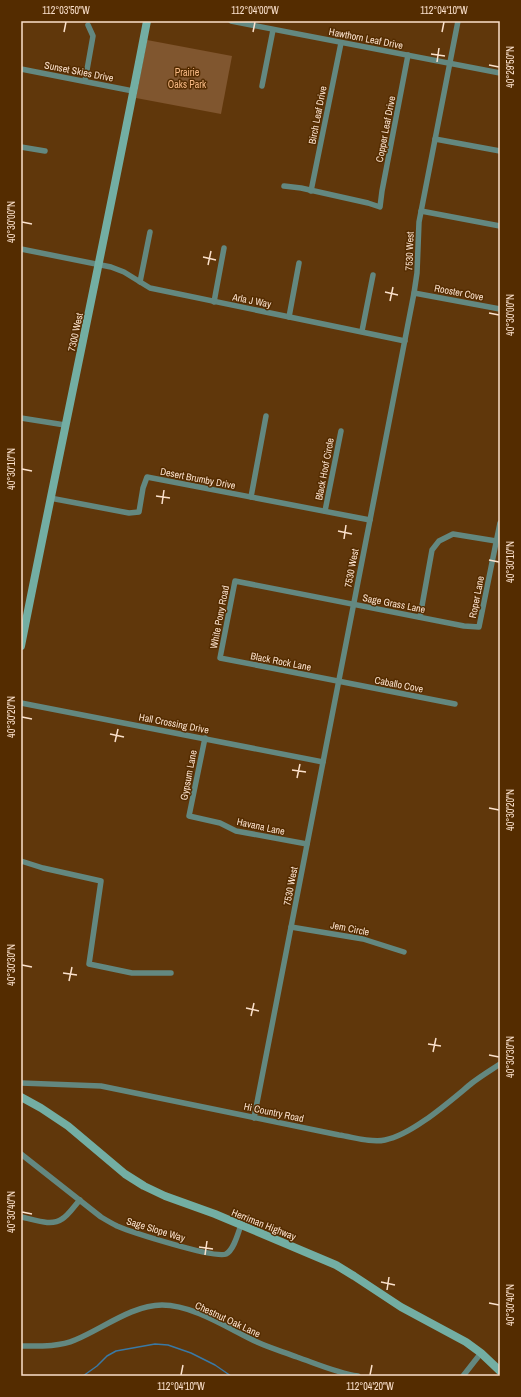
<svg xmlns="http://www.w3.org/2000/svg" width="521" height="1397" viewBox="0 0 521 1397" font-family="'Archivo Narrow',sans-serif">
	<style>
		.green { fill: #80562f }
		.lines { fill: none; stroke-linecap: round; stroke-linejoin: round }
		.stream { stroke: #3a79a5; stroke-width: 1.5 }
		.street { stroke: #638880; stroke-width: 5.5 }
		.secondary { stroke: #73aea3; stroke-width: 8 }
		.ticks { fill: none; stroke: #fbe1cc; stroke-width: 1.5 }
		.labels { text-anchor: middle; stroke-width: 3; stroke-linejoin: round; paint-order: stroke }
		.street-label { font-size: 10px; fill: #fbe1cc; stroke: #542c00 }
		.park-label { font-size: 10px; fill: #f8ba85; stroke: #542c00 }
		.neatline { fill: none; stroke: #fbe1cc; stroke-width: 1.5 }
		.ticks-label { font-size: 10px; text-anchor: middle; fill: #fbe1cc }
	</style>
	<rect width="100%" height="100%" fill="#60370b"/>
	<path class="green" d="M147,40L232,56L221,114L136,98Z"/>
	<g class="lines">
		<path class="stream" d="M83,1376L97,1366L107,1356L116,1351L155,1344L168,1345L191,1353L215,1365L231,1376"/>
		<g class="street">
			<path d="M231,21L500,73"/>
			<path d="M21,69L133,91"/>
			<path d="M85,81L93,36L88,25"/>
			<path d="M262,86L273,30"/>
			<path d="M435,139L500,151"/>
			<path d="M21,147L45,151"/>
			<path d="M284,186L301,188L368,203L380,207L382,191L408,55"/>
			<path d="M311,191L341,43"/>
			<path d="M421,211L500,226"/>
			<path d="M21,249L111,267L124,272L150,288L405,341"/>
			<path d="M140,282L150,232"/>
			<path d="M414,293L500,309"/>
			<path d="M214,302L224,248"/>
			<path d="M289,317L299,263"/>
			<path d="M362,331L373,275"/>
			<path d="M21,418L65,425"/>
			<path d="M251,497L266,416"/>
			<path d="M50,498L129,513L139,512L143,488L147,477L370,520"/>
			<path d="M325,511L341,431"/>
			<path d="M420,617L432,550L439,541L453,534L496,541"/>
			<path d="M21,703L323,762"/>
			<path d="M455,704L220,658L235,581L464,626L479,627L500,523"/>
			<path d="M205,738L189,816L220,823L236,831L307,844"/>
			<path d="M21,861L43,868L101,881L89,964L132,973H171"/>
			<path d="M291,927L363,939L404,952"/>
			<path d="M21,1083L101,1086L339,1135C353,1137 371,1143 385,1140C412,1135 450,1101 472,1083C481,1076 491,1070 500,1064"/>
			<path d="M254,1118L414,293L417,273L419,222L458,21"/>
			<path d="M21,1154L101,1217C106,1220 111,1223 117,1226C131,1232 215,1259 226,1254C234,1250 238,1233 241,1225"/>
			<path d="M21,1217C33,1219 51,1227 62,1219C69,1215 74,1206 80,1200"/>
			<path d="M21,1346C37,1346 60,1347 75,1340C102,1329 132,1305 162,1305C194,1305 229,1329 257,1342C270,1348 284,1352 297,1357C317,1364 337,1373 358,1376"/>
			<path d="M463,1376L481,1353"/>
		</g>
		<g class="secondary">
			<path d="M21,646C62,438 107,230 147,21"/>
			<path d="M21,1097L41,1108L68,1126L125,1174L144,1186L165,1196L215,1214L336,1265L354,1276L401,1307L466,1342L481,1353L500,1371"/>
		</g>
	</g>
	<path class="ticks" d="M64,32L66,22M253,32L255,22M442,32L444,22M431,54L445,56M437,62L439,48M489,65L499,67M22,222L32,224M203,257L216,260M208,265L211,251M385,292L398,295M390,301L393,287M489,313L499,315M22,469L32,471M156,496L170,498M162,504L164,490M338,531L352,534M344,539L346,525M489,560L499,562M22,717L32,719M110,734L124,737M115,742L118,729M292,770L306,772M297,778L300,764M489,808L499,810M22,965L32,967M63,973L77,975M69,981L72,967M246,1008L259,1011M251,1016L254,1003M428,1044L441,1046M433,1052L436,1038M489,1055L499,1057M22,1212L32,1214M199,1247L213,1249M205,1255L207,1241M381,1282L395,1285M387,1290L389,1277M489,1303L499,1305M181,1375L183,1365M370,1375L372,1365"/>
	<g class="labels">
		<g class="street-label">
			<text transform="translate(366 38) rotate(11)" y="4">Hawthorn Leaf Drive</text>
			<text transform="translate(79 71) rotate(11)" y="4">Sunset Skies Drive</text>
			<text transform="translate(317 115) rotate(-79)" y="4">Birch Leaf Drive</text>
			<text transform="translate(385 129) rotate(-79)" y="4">Copper Leaf Drive</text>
			<text transform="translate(409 251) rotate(-88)" y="4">7530 West</text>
			<text transform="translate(459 292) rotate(11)" y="4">Rooster Cove</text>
			<text transform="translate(252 300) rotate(11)" y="4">Arla J Way</text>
			<text transform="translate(75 332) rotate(-78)" y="4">7300 West</text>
			<text transform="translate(324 469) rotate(-79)" y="4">Black Hoof Circle</text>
			<text transform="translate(198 478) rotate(11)" y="4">Desert Brumby Drive</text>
			<text transform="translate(351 568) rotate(-79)" y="4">7530 West</text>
			<text transform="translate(476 597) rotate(-79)" y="4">Roper Lane</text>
			<text transform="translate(394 603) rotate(11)" y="4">Sage Grass Lane</text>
			<text transform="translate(219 617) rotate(-79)" y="4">White Pony Road</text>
			<text transform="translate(281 661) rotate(11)" y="4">Black Rock Lane</text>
			<text transform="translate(399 684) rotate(11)" y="4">Caballo Cove</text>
			<text transform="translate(174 723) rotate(11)" y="4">Hall Crossing Drive</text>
			<text transform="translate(188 775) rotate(-79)" y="4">Gypsum Lane</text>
			<text transform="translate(261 826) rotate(12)" y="4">Havana Lane</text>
			<text transform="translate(290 886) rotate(-79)" y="4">7530 West</text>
			<text transform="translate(350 928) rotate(11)" y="4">Jem Circle</text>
			<text transform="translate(274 1112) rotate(12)" y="4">Hi Country Road</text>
			<text transform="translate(264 1224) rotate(22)" y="4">Herriman Highway</text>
			<text transform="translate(156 1229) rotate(17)" y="4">Sage Slope Way</text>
			<text transform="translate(228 1319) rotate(25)" y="4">Chestnut Oak Lane</text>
		</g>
		<g class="park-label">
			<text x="187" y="76">Prairie<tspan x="187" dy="12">Oaks Park</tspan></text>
		</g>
	</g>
	<rect width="521" height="1397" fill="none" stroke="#542c00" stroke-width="44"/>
	<rect x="22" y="22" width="477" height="1353" class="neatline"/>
	<g class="ticks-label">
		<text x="66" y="14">112°03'50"W</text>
		<text x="255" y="14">112°04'00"W</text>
		<text x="444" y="14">112°04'10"W</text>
		<text transform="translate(510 67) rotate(-90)" y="4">40°29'50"N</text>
		<text transform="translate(11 222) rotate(-90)" y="4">40°30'00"N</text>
		<text transform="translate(510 315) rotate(-90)" y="4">40°30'00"N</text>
		<text transform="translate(11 469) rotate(-90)" y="4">40°30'10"N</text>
		<text transform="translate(510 562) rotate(-90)" y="4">40°30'10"N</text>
		<text transform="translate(11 717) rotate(-90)" y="4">40°30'20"N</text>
		<text transform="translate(510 810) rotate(-90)" y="4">40°30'20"N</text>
		<text transform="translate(11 965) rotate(-90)" y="4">40°30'30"N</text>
		<text transform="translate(510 1057) rotate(-90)" y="4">40°30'30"N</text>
		<text transform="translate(11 1212) rotate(-90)" y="4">40°30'40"N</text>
		<text transform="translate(510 1305) rotate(-90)" y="4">40°30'40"N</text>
		<text x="181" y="1390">112°04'10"W</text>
		<text x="370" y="1390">112°04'20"W</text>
	</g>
</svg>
